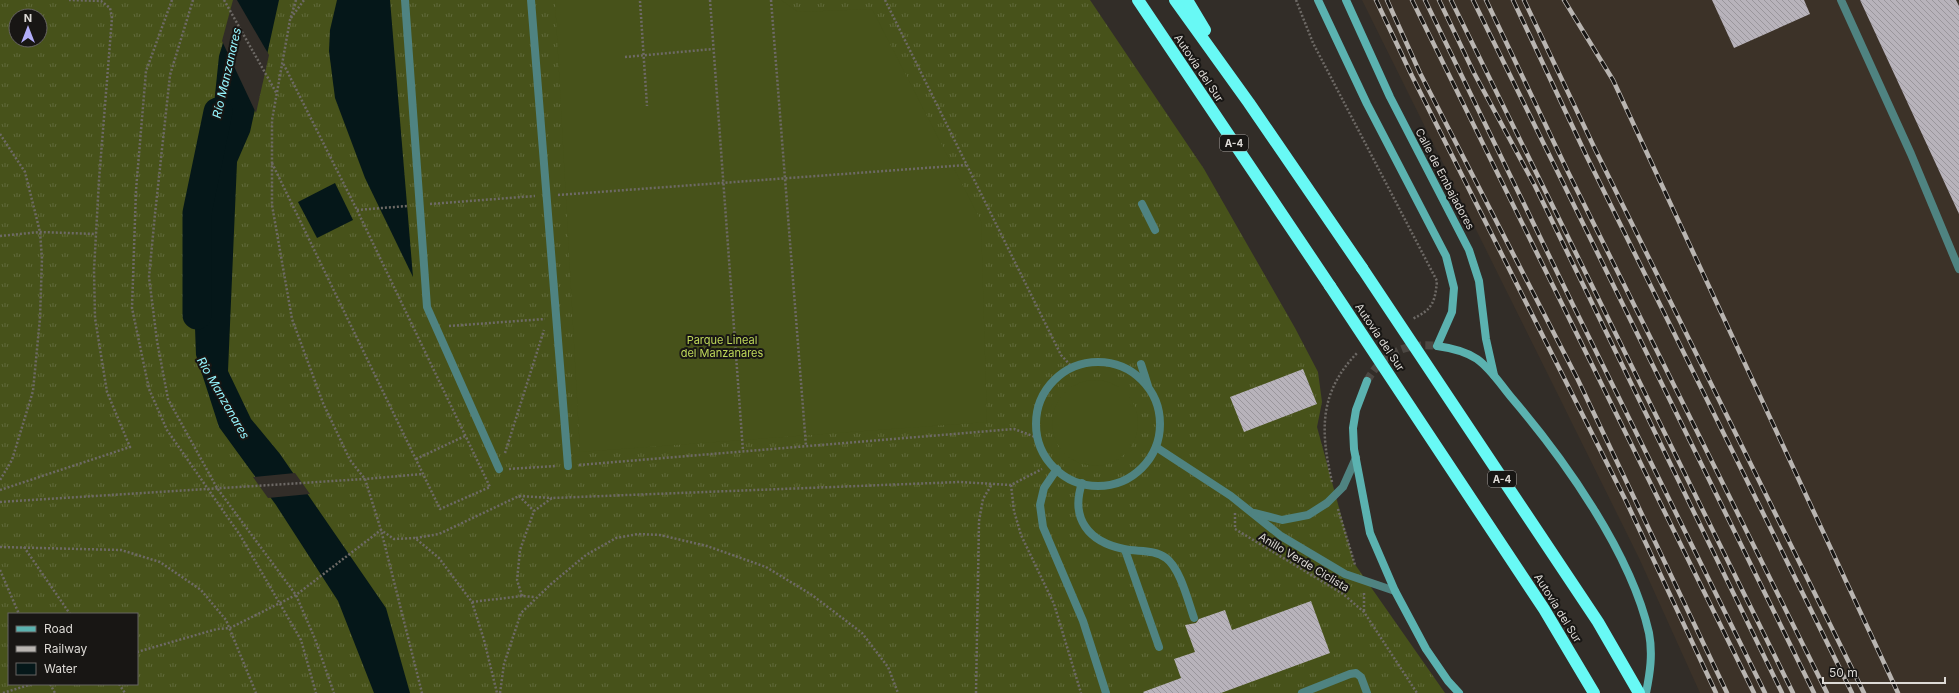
<svg xmlns="http://www.w3.org/2000/svg" width="1959" height="693" viewBox="0 0 1959 693" font-family="Inter,sans-serif">
	<style>
		.built { fill: #3c3228 }
		.grass { fill: url(#grass-tufts); fill-rule: evenodd }
		.garden { fill: #47521a }
		.water { fill: #051719 }
		.pier { fill: #322d28 }
		.lines { fill: none; stroke-linecap: round; stroke-linejoin: round }
		.river { stroke: #051719; stroke-width: 29 }
		.building { fill: url(#building-back-hatch) }
		.secondary-tunnel { stroke: #4c4742; stroke-width: 8; stroke-dasharray: 8 4; stroke-linecap: butt }
		.path { stroke: #6e6a66; stroke-width: 2.5; stroke-dasharray: 2 2; stroke-linecap: butt }
		.lane { stroke: #4f8381; stroke-width: 8 }
		.street { stroke: #4f8381; stroke-width: 8 }
		.secondary { stroke: #5bb2b0; stroke-width: 8 }
		.highway { stroke: #68f9f5; stroke-width: 12 }
		.rail-casing { stroke: #b9b5b1; stroke-width: 4.5 }
		.rail { stroke: #181614; stroke-width: 3; stroke-dasharray: 9; stroke-linecap: butt }
		.highway-bridge { stroke: #68f9f5; stroke-width: 12 }
		.labels { text-anchor: middle; stroke-width: 4; stroke-linejoin: round; paint-order: stroke }
		.shield { fill: #181614; stroke: #a29f9c; stroke-width: 1 }
		.shield-label { font-size: 10px; font-weight: bold; fill: #dddad6 }
		.street-label { font-size: 11px; fill: #dddad6; stroke: #181614 }
		.park-label { font-size: 11px; fill: #bfd85a; stroke: #181614 }
		.water-label { font-size: 12px; font-style: italic; fill: #95f6ff; stroke: #181614 }
	</style>
	<defs>
		<pattern id="grass-tufts" width="24" height="20" patternUnits="userSpaceOnUse"><rect width="24" height="20" fill="#47521a"/><path d="M3 7l-1-3M5 7V3M7 7l1-3M15 17l-1-3M17 17v-4M19 17l1-3" fill="none" stroke="#616a3b"/></pattern>
		<pattern id="building-back-hatch" width="6" height="6" patternUnits="userSpaceOnUse"><rect width="6" height="6" fill="#b8b3bb"/><path d="M-1 5l2 2M0 0l6 6M5-1l2 2" fill="none" stroke="#9a969c"/></pattern>
	</defs>
	<rect width="100%" height="100%" fill="#322d28"/>
	<path class="built" d="M1362,0H1959V693H1700L1639,558Z"/>
	<path class="grass" d="M0,0H1090L1204,169L1295,328L1318,372L1322,402L1317,427L1354,563L1445,693H0ZM16,16H40V40H16ZM9,614H137V684H9Z"/>
	<g class="garden">
		<path d="M555,0H781L798,12L872,9L981,221L987,422L580,452Z"/>
		<circle cx="1095" cy="423" r="43"/>
	</g>
	<g class="water">
		<path d="M236,0H279L250,132L237,162L228,371L251,419L280,454L386,608L410,693H374L338,601L276,505L219,427L196,355L194,300L219,56Z"/>
		<path d="M337,0H390L413,277L365,178L335,98L329,51L330,30Z"/>
		<path d="M335,183L353,220L317,238L298,202Z"/>
	</g>
	<g class="pier">
		<path d="M233,0H237L269,55L256,113L222,41Z"/>
		<path d="M295,473L310,494L268,498L253,477Z"/>
	</g>
	<g class="lines">
		<path class="river" d="M197,315V213L218,112"/>
	</g>
	<g class="building">
		<path d="M1712,0H1804L1810,14L1734,48Z"/>
		<path d="M1860,0H1956L1959,6V214Z"/>
		<path d="M1303,369L1317,404L1244,432L1230,397Z"/>
		<path d="M1311,601L1330,653L1221,693H1144L1143,692L1181,678L1174,659L1195,652L1185,625L1196,623L1199,619L1225,610L1232,630Z"/>
	</g>
	<g class="lines">
		<path class="secondary-tunnel" d="M1367,381C1382,354 1406,342 1437,346"/>
		<g class="path">
			<path d="M172,0L146,71L136,190L132,308L149,389L167,430L240,535L301,640L316,693"/>
			<path d="M193,0L170,75L155,214L149,277L157,341L168,399L217,488L296,595L315,639L334,693"/>
			<path d="M224,0L277,94"/>
			<path d="M296,0L290,20L272,120V205L292,319L323,403L350,460L365,479L381,530L422,693"/>
			<path d="M710,0L743,451"/>
			<path d="M771,0L806,446"/>
			<path d="M885,0L1061,355L1072,367"/>
			<path d="M1296,0L1313,43L1437,281C1435,303 1432,310 1412,319"/>
			<path d="M640,1L647,106"/>
			<path d="M291,18L304,0"/>
			<path d="M625,57L713,49"/>
			<path d="M0,134L25,172L40,232L42,259L40,318L33,391L12,460L0,480"/>
			<path d="M272,163L440,509L490,487L357,210L283,63"/>
			<path d="M558,195L966,165"/>
			<path d="M430,204L535,196"/>
			<path d="M357,210L407,206"/>
			<path d="M0,236L40,232L96,234"/>
			<path d="M449,326L545,319"/>
			<path d="M505,453L544,330"/>
			<path d="M416,459L465,436"/>
			<path d="M579,465L1014,429L1038,438"/>
			<path d="M509,469L556,466"/>
			<path d="M1332,482C1320,430 1319,392 1358,352"/>
			<path d="M1011,485L1014,511L1021,535L1054,604L1081,693"/>
			<path d="M0,490L130,447L107,392L95,318L94,270L99,180L112,18L110,8L101,1L69,0"/>
			<path d="M519,496L552,498"/>
			<path d="M0,502L365,479L423,474"/>
			<path d="M1338,509L1355,565"/>
			<path d="M1235,513V529L1343,594L1364,612L1417,693"/>
			<path d="M416,538L439,534L519,496L534,511"/>
			<path d="M0,547L121,550L160,562L201,590L226,620L256,693"/>
			<path d="M24,547L70,614"/>
			<path d="M0,570L19,614"/>
			<path d="M1364,593V612"/>
			<path d="M522,596L517,580L520,550L534,511L552,498L960,482L1011,485L1042,469"/>
			<path d="M472,602L522,596L535,597"/>
			<path d="M137,652L217,629L230,628L296,595L381,530L394,539L415,538L439,558L472,602L484,640L497,693"/>
			<path d="M50,684L55,693"/>
			<path d="M119,684L125,693"/>
			<path d="M3,693L32,684"/>
			<path d="M500,693L504,664L521,613L551,584L586,555L616,538L638,534L660,535L707,546L766,567L812,595L862,633L888,667L898,693"/>
			<path d="M976,693L979,521L983,499L992,484"/>
		</g>
		<g class="lane">
			<path d="M1841,0L1911,154L1959,269"/>
			<path d="M1142,204L1155,230"/>
			<circle cx="1098" cy="424" r="62"/>
			<path d="M1141,364L1148,386"/>
			<path d="M1156,447L1231,496L1281,536L1345,574L1395,591"/>
			<path d="M1057,469L1044,488L1040,505L1043,527L1083,621L1106,693"/>
			<path d="M1082,483C1070,519 1089,542 1124,549C1138,552 1154,549 1166,558C1180,568 1188,601 1194,618"/>
			<path d="M1255,513L1282,520L1308,515L1327,503L1343,487L1356,458"/>
			<path d="M1125,550L1159,647"/>
			<path d="M1302,693L1350,674L1356,673L1361,677L1367,693"/>
		</g>
		<g class="street">
			<path d="M405,0L427,307L499,469"/>
			<path d="M531,0L568,466"/>
		</g>
		<g class="secondary">
			<path d="M1318,0L1367,104L1446,256L1454,288L1452,312L1437,346C1452,348 1465,351 1477,359C1491,369 1501,385 1511,397C1564,459 1631,553 1649,633C1653,654 1650,673 1646,693"/>
			<path d="M1346,0L1390,97L1469,250L1479,281L1486,339L1494,375"/>
			<path d="M1367,381L1356,410L1353,428L1354,449L1370,533L1395,591L1426,649L1448,681L1459,693"/>
		</g>
		<g class="highway">
			<path d="M1138,0L1330,286"/>
			<path d="M1175,0L1249,103L1362,268"/>
			<path d="M1187,0L1205,30"/>
		</g>
		<g class="rail-casing">
			<g id="rail">
				<path d="M1376,0L1412,76L1626,501L1716,693"/>
				<path d="M1387,0L1420,73L1578,380L1727,693"/>
				<path d="M1412,0L1754,693"/>
				<path d="M1425,0L1573,305L1765,693"/>
				<path d="M1439,0L1474,73L1535,186L1782,693"/>
				<path d="M1451,0L1793,693"/>
				<path d="M1473,0L1814,693"/>
				<path d="M1486,0L1568,172L1827,693"/>
				<path d="M1513,0L1586,155L1852,693"/>
				<path d="M1524,0L1595,149L1864,693"/>
				<path d="M1564,0L1613,80L1898,693"/>
			</g>
		</g>
		<use href="#rail" class="rail"/>
		<g class="highway-bridge">
			<path d="M1362,268L1598,622L1639,693"/>
			<path d="M1330,286L1544,609L1594,693"/>
		</g>
	</g>
	<g class="labels">
		<g class="shield">
			<rect x="1220" y="135" width="28" height="16" rx="3"/>
			<rect x="1488" y="471" width="28" height="16" rx="3"/>
		</g>
		<g class="shield-label">
			<text x="1234" y="147">A-4</text>
			<text x="1502" y="483">A-4</text>
		</g>
		<g class="street-label">
			<text transform="translate(1199 68) rotate(56)" y="4">Autovía del Sur</text>
			<text transform="translate(1445 179) rotate(62)" y="4">Calle de Embajadores</text>
			<text transform="translate(1380 337) rotate(56)" y="4">Autovía del Sur</text>
			<text transform="translate(1304 562) rotate(31)" y="4">Anillo Verde Ciclista</text>
			<text transform="translate(1558 608) rotate(58)" y="4">Autovía del Sur</text>
		</g>
		<g class="park-label">
			<text x="722" y="344">Parque Lineal<tspan x="722" dy="13">del Manzanares</tspan></text>
		</g>
		<g class="water-label">
			<text transform="translate(227 73) rotate(-77)" y="4">Río Manzanares</text>
			<text transform="translate(223 398) rotate(60)" y="4">Río Manzanares</text>
		</g>
	</g>
	<rect x="8" y="613" width="130" height="72" fill="#181614" stroke="#676462"/>
	<rect x="16" y="626" width="20" height="6" fill="#5bb2b0" stroke="#676462"/>
	<text x="44" y="633" font-size="12" fill="#dddad6">Road</text>
	<rect x="16" y="646" width="20" height="6" fill="#b9b5b1" stroke="#676462"/>
	<text x="44" y="653" font-size="12" fill="#dddad6">Railway</text>
	<rect x="16" y="663" width="20" height="12" fill="#051719" stroke="#676462"/>
	<text x="44" y="673" font-size="12" fill="#dddad6">Water</text>
	<g transform="translate(28 28)"><circle r="19" fill="#181614" stroke="#676462"/>
	<path d="M0-3L7 15L0 10L-7 15Z" fill="#b2adf9"/>
	<text y="-6" font-size="11" font-weight="bold" text-anchor="middle" fill="#dddad6">N</text>
	</g>
	<path d="M1823 677v6h122v-6" fill="none" stroke="#dddad6" stroke-width="2"/>
	<text x="1829" y="677" font-size="12" fill="#dddad6" stroke="#181614" stroke-width="3" paint-order="stroke">50 m</text>
</svg>
